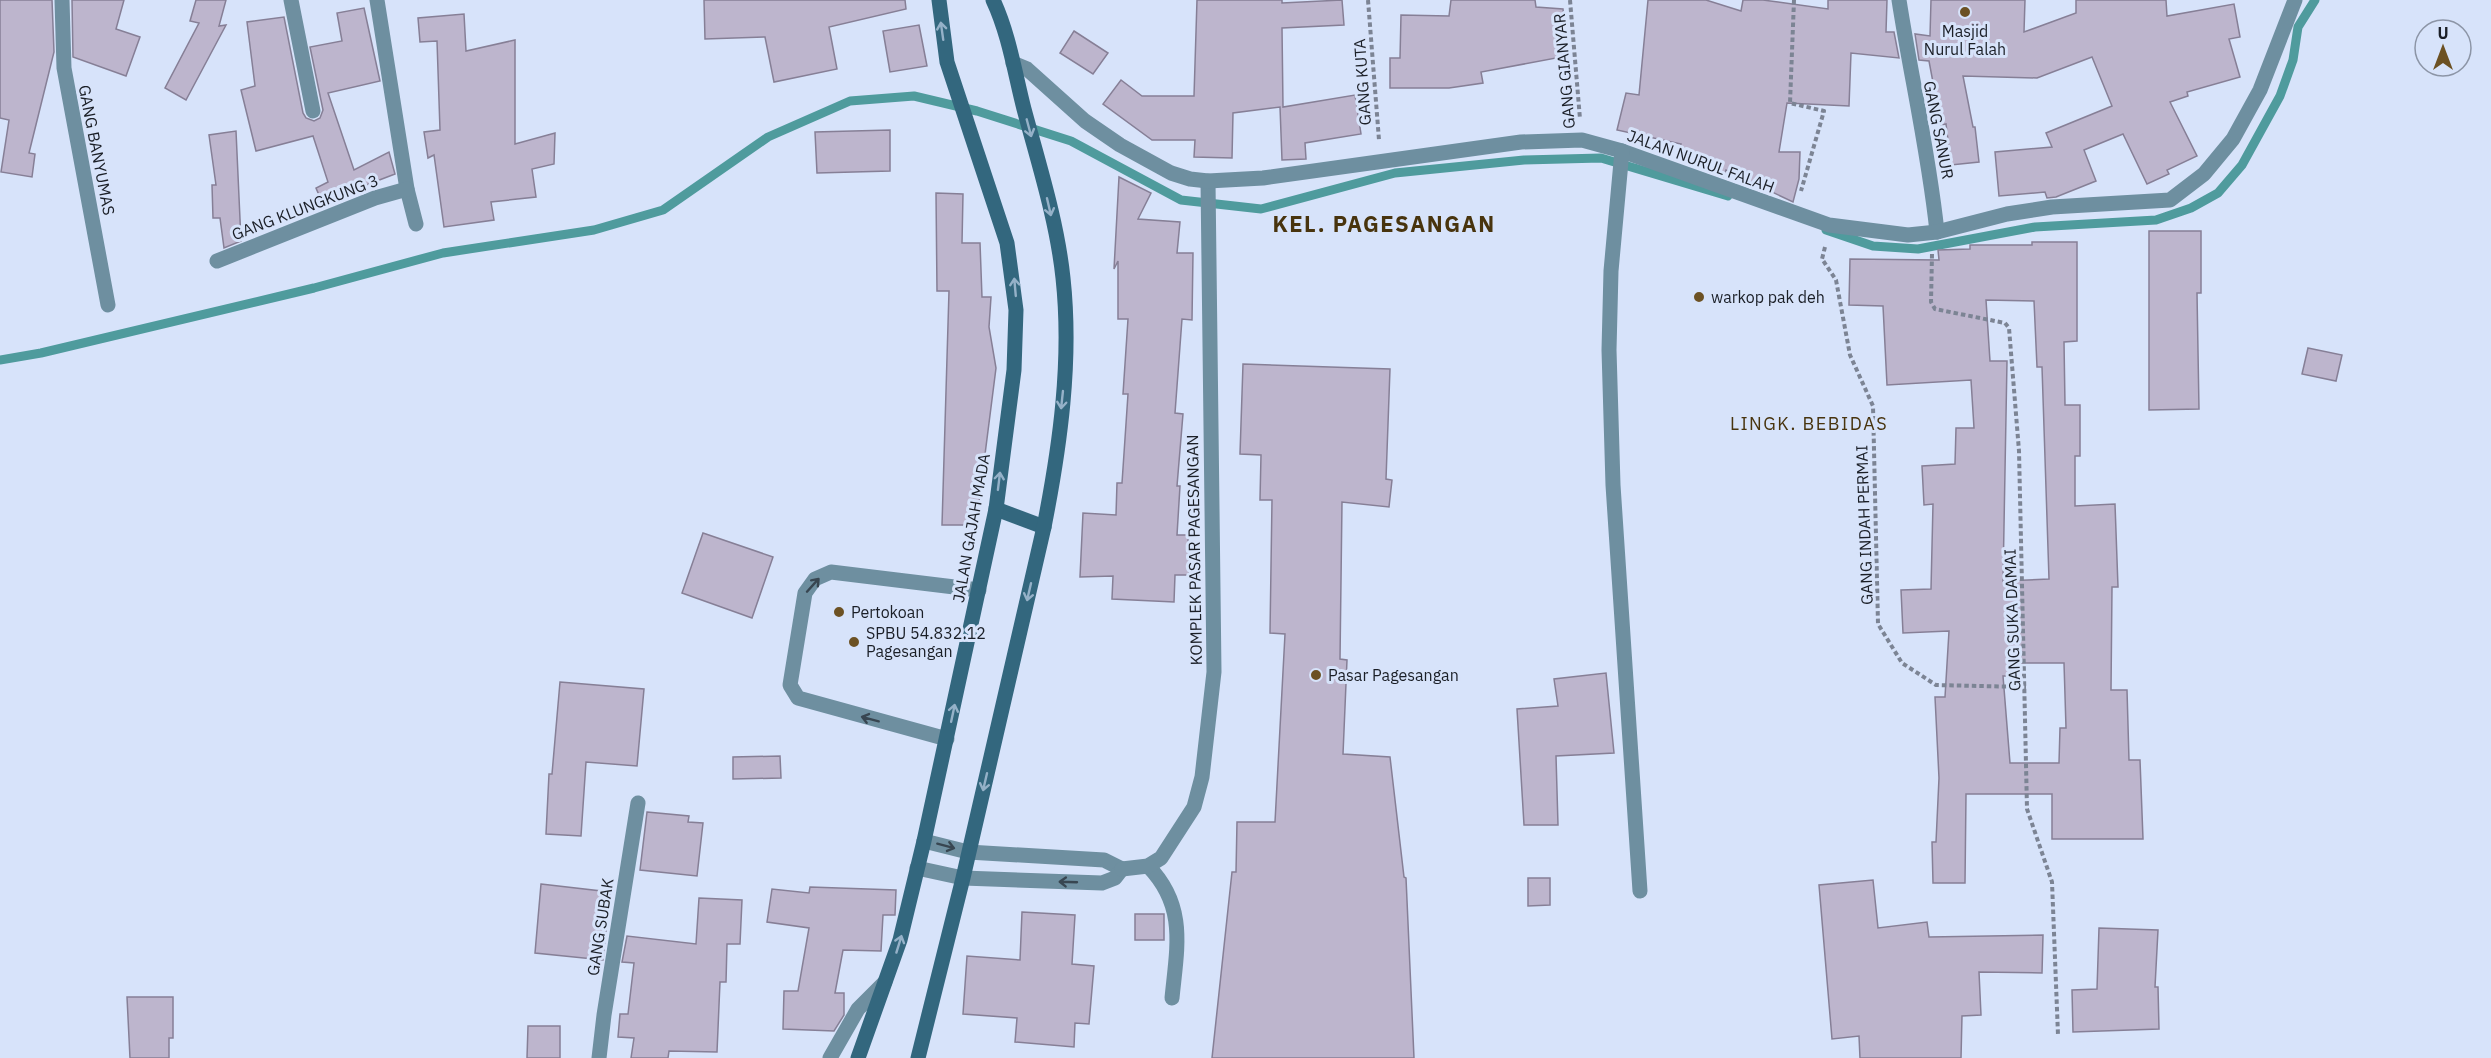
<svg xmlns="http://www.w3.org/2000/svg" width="2491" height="1058" viewBox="0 0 2491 1058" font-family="'IBM Plex Sans',sans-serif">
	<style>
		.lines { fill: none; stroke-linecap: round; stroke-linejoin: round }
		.stream { stroke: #4f9b9d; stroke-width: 9 }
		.building { fill: #bdb5cd; stroke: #867f96; stroke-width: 1.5; fill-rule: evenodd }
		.path { stroke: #7c8494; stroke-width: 4; stroke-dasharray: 4.5 3; stroke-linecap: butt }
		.lane { stroke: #6e8fa0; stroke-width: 15 }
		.street { stroke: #6e8fa0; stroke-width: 15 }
		.secondary { stroke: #33677e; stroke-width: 15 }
		.oneway { stroke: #95b1c8 }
		.oneway2 { stroke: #384651 }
		.poi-dot { fill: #6c5123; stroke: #d7e3fa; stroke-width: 2 }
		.labels { text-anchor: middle; stroke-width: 6; stroke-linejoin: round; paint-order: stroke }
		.poi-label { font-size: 16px; fill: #1b1f27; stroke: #d7e3fa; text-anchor: start }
		.street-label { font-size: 16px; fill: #1b1f27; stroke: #d7e3fa }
		.neighbourhood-label { font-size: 18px; letter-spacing: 1.5px; fill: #48340e; stroke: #d7e3fa }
		.district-label { font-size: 22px; font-weight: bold; letter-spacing: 1.5px; fill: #48340e; stroke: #d7e3fa }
	</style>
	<rect width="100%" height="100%" fill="#d7e3fa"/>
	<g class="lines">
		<g class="stream">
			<path d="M1826,230L1873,246L1918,249L2035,227L2156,220L2191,208L2218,193L2242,165L2280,96L2293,60L2298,27L2315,0"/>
			<path d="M0,360L41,353L314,288L443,253L594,230L663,210L768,137L850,101L914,96L977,111L1071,141L1181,200L1261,209L1395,173L1524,160L1601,158L1728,196"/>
		</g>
	</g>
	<g class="building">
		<path d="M0,0H52L54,52L29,153L35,154L32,177L1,172L9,120L0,118Z"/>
		<path d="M72,0H124L116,29L140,37L126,76L73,57Z"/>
		<path d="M196,0H226L219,26L226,25L186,100L165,88L199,23L190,21Z"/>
		<path d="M704,0H905L906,9L829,27L837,69L774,82L765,37L705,39Z"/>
		<path d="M1197,0H1282V3L1342,0L1344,25L1282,28L1283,107L1355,95L1361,134L1305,143L1306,159L1282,160L1280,107L1233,113L1232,158L1194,157L1195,140H1152L1103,104L1121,80L1142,96H1194Z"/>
		<path d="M1451,0H1535L1536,7L1563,9L1567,56L1481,72L1483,83L1449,88H1390V58H1400L1401,15L1449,16Z"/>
		<path d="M1648,0H1706L1741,11L1743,0H1763L1828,9V0H1887L1886,32H1894L1899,58L1851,53L1849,106L1787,103L1779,152H1800L1799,179L1793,202L1726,170L1723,177L1676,155L1681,144L1617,130L1626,93L1639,95Z"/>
		<path d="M1931,0H2025L2024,32L2076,13V0H2166L2167,16L2234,4L2240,37L2229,39L2240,77L2187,92L2188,96L2170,102L2197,156L2167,170L2169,174L2147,184L2123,134L2084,150L2096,181L2056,197L2047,198L2045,192L1999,196L1995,152L2052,147L2046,133L2112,106L2092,57L2037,78L1963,76L1973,127H1975L1979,162L1951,165L1946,124L1941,125L1929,61L1919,60L1915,34L1930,36Z"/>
		<path d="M364,8L380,81L328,93L354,170L389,152L395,174L322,202L316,188L328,182L313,136L256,151L241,90L255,86L247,22L284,17L303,113L306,118L314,121L320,118L323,110L310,47L342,41L337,13Z"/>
		<path d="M464,14L466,51L515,40V144L555,133L554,164L532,169L536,197L491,202L494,220L444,227L434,155L428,158L424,132L440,130L437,41L420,42L418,18Z"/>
		<path d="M919,25L927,66L890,72L883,31Z"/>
		<path d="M1074,31L1108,53L1093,74L1060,53Z"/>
		<path d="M890,130V171L817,173L815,132Z"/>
		<path d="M236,131L241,241L224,248L220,218H213L212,185H216L209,135Z"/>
		<path d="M1119,177L1151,193L1138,219L1180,222L1177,253H1193L1192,320L1182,319L1175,413L1183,414L1177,486H1180L1177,535H1188L1189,575H1175L1174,602L1112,599L1113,576L1080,577L1083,513L1116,515L1117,483H1122L1128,394H1123L1128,319H1118V261L1114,269Z"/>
		<path d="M936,193L963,194L962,243H980L982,297H991L989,327L996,368L976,525H942L949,291H937Z"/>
		<path d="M2149,231H2201V293H2197L2199,409L2149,410Z"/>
		<path d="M2032,242H2077V341L2064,342L2065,405H2080V456H2075V506L2115,504L2118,587H2112L2111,690H2127L2129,760H2140L2143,839H2052V794H1966L1965,883H1933L1932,842H1936L1939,778L1935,697H1945L1949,631L1903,633L1901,590L1931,589L1933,504L1924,505L1922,466L1955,464L1956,428H1974L1971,380L1887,385L1883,306L1849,305L1850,259L1939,260L1938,250L1970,249V245H2032ZM1986,300L2034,301L2037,367H2042L2049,579L2003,581L2007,361H1990ZM2009,663H2064L2066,728H2060L2059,763H2010L2003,676H2009Z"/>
		<path d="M2308,348L2342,355L2336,381L2302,374Z"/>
		<path d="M1243,364L1390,369L1386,479L1392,480L1389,507L1342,502L1340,659L1347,660L1343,754L1390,757L1404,877L1406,878L1414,1058H1212L1232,872H1236L1237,822H1275L1285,634L1270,633L1272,500H1260L1261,455L1240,454Z"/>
		<path d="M703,533L773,557L752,618L682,593Z"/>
		<path d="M1606,673L1614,753L1556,756L1558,825H1524L1517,709L1558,706L1554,679Z"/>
		<path d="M560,682L644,689L637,766L586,762L581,836L546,834L549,774H552Z"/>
		<path d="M780,756L781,778L733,779V757Z"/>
		<path d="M647,812L689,816L688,822L703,823L697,876L640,870Z"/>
		<path d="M1528,878H1550V905L1528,906Z"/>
		<path d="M1873,880L1878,928L1927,922L1929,937L2043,935L2042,973L1979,972L1981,1015L1962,1016L1961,1058H1860L1859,1036L1832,1039L1819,885Z"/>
		<path d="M541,884L610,892L603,960L535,953Z"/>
		<path d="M810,887L896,890L895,915H883L881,951L843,950L835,993H844V1015L834,1031L783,1029L784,991H798L809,928L767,922L772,889L809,893Z"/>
		<path d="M699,898L742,900L740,944H727L726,982H720L717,1052L669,1051L668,1058H631L634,1038L618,1037L620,1014H628L634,963L622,962L627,936L696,944Z"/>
		<path d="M1022,912L1075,915L1072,964L1094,966L1089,1024L1075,1023L1074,1047L1015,1042L1017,1018L963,1014L967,956L1020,960Z"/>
		<rect x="1135" y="914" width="29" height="26"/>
		<path d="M2099,928L2158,930L2155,987H2158L2159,1029L2073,1032L2072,990L2097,989Z"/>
		<path d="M127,997H173V1038H169V1058H130Z"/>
		<path d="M528,1026H560V1058H527Z"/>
	</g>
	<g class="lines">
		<g class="path">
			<path d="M1368,0L1379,140"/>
			<path d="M1570,0L1580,119"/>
			<path d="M1794,0L1790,103L1824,111L1801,191"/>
			<path d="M1825,247L1822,259L1836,280L1850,355L1873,406L1878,624L1902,663L1936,685L2026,687"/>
			<path d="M1932,254L1931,302L1935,309L2005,323L2009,328L2019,451L2027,809L2052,882L2058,1035"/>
		</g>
		<g class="lane">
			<path d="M947,739L798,698L790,685L805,593L815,579L831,572L979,590"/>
			<path d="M924,841L968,852L1104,860L1122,869"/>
			<path d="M1148,866C1187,906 1177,947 1172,998"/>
			<path d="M917,868L963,878L1102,883L1115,878L1122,869"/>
			<path d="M1122,869L1148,866L1161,858L1194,807L1202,777L1214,672L1208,181"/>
		</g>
		<g class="street">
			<path d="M62,0L64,68L108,305"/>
			<path d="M291,0L313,111"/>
			<path d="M377,0L407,189L416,224"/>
			<path d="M1899,0C1911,77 1929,154 1937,232"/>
			<path d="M1013,63L1027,69L1085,121L1120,145L1171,173L1190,179L1208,181L1263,178L1521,142L1582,140L1622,151L1829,225L1908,235L1937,232L2007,214L2052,207L2170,200L2204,174L2233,139L2260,90L2295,0"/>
			<path d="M1622,151L1611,271L1609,350L1613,485L1640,891"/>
			<path d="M217,261L375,198L407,189"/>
			<path d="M599,1058L604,1015L638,803"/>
			<path d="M830,1058L858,1009L885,982"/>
		</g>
		<g class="secondary">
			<path d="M996,509L1044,527"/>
			<path d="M858,1058L900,940L924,841L996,509L1014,370L1016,310L1007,243L947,62L939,0"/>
			<path d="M918,1058L963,878L1044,527C1060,446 1072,361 1063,278C1057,221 1039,165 1024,109C1015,74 1009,34 993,0"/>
		</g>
	</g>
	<defs><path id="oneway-shaft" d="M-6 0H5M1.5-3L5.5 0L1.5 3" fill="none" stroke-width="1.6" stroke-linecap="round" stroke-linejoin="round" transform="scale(1.5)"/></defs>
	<g class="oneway">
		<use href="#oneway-shaft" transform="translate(942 31) rotate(-98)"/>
		<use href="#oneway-shaft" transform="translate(1029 128) rotate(75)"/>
		<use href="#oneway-shaft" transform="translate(1049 207) rotate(77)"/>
		<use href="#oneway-shaft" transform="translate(1015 287) rotate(-95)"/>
		<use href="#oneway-shaft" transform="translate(1062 400) rotate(96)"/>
		<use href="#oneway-shaft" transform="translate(999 481) rotate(-83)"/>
		<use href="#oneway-shaft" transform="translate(1029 592) rotate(103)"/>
		<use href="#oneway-shaft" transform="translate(953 713) rotate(-78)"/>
		<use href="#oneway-shaft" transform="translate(985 782) rotate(103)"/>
		<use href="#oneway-shaft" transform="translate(899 944) rotate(-73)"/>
	</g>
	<g class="oneway2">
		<use href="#oneway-shaft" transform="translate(813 585) rotate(-48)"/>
		<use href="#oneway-shaft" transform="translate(870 719) rotate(-165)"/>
		<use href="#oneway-shaft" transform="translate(946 846) rotate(15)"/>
		<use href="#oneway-shaft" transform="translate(1068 882) rotate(-178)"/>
	</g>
	<g class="poi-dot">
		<circle cx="1965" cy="12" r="6"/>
		<circle cx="1699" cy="297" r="6"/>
		<circle cx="839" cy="612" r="6"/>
		<circle cx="854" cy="642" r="6"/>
		<circle cx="1316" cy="675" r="6"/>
	</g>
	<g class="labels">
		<g class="poi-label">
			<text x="1965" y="37" text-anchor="middle">Masjid<tspan x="1965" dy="18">Nurul Falah</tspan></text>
			<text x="1711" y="303">warkop pak deh</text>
			<text x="851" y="618">Pertokoan</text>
			<text x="866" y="639">SPBU 54.832.12<tspan x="866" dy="18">Pagesangan</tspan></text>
			<text x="1328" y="681">Pasar Pagesangan</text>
		</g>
		<g class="street-label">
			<text transform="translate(1564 71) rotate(-95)" y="6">GANG GIANYAR</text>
			<text transform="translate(1362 82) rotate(-94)" y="6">GANG KUTA</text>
			<text transform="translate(1939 130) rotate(79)" y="6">GANG SANUR</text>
			<text transform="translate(97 150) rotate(79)" y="6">GANG BANYUMAS</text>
			<text transform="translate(1701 161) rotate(20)" y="6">JALAN NURUL FALAH</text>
			<text transform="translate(305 207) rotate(-21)" y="6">GANG KLUNGKUNG 3</text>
			<text transform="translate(1864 525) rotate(-92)" y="6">GANG INDAH PERMAI</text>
			<text transform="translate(971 528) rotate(-80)" y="6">JALAN GAJAH MADA</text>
			<text transform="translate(1194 550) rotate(-91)" y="6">KOMPLEK PASAR PAGESANGAN</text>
			<text transform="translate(2012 620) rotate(-92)" y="6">GANG SUKA DAMAI</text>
			<text transform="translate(600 927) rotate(-81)" y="6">GANG SUBAK</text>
		</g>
		<g class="neighbourhood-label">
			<text x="1809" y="430">LINGK. BEBIDAS</text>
		</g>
		<g class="district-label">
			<text x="1384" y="232">KEL. PAGESANGAN</text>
		</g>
	</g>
	<g transform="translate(2443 48)"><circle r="28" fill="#d7e3fa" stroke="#8c95a6" stroke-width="1.5"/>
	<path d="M0-4.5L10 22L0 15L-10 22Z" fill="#6c5123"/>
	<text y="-9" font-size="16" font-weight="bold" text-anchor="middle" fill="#1b1f27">U</text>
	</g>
</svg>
